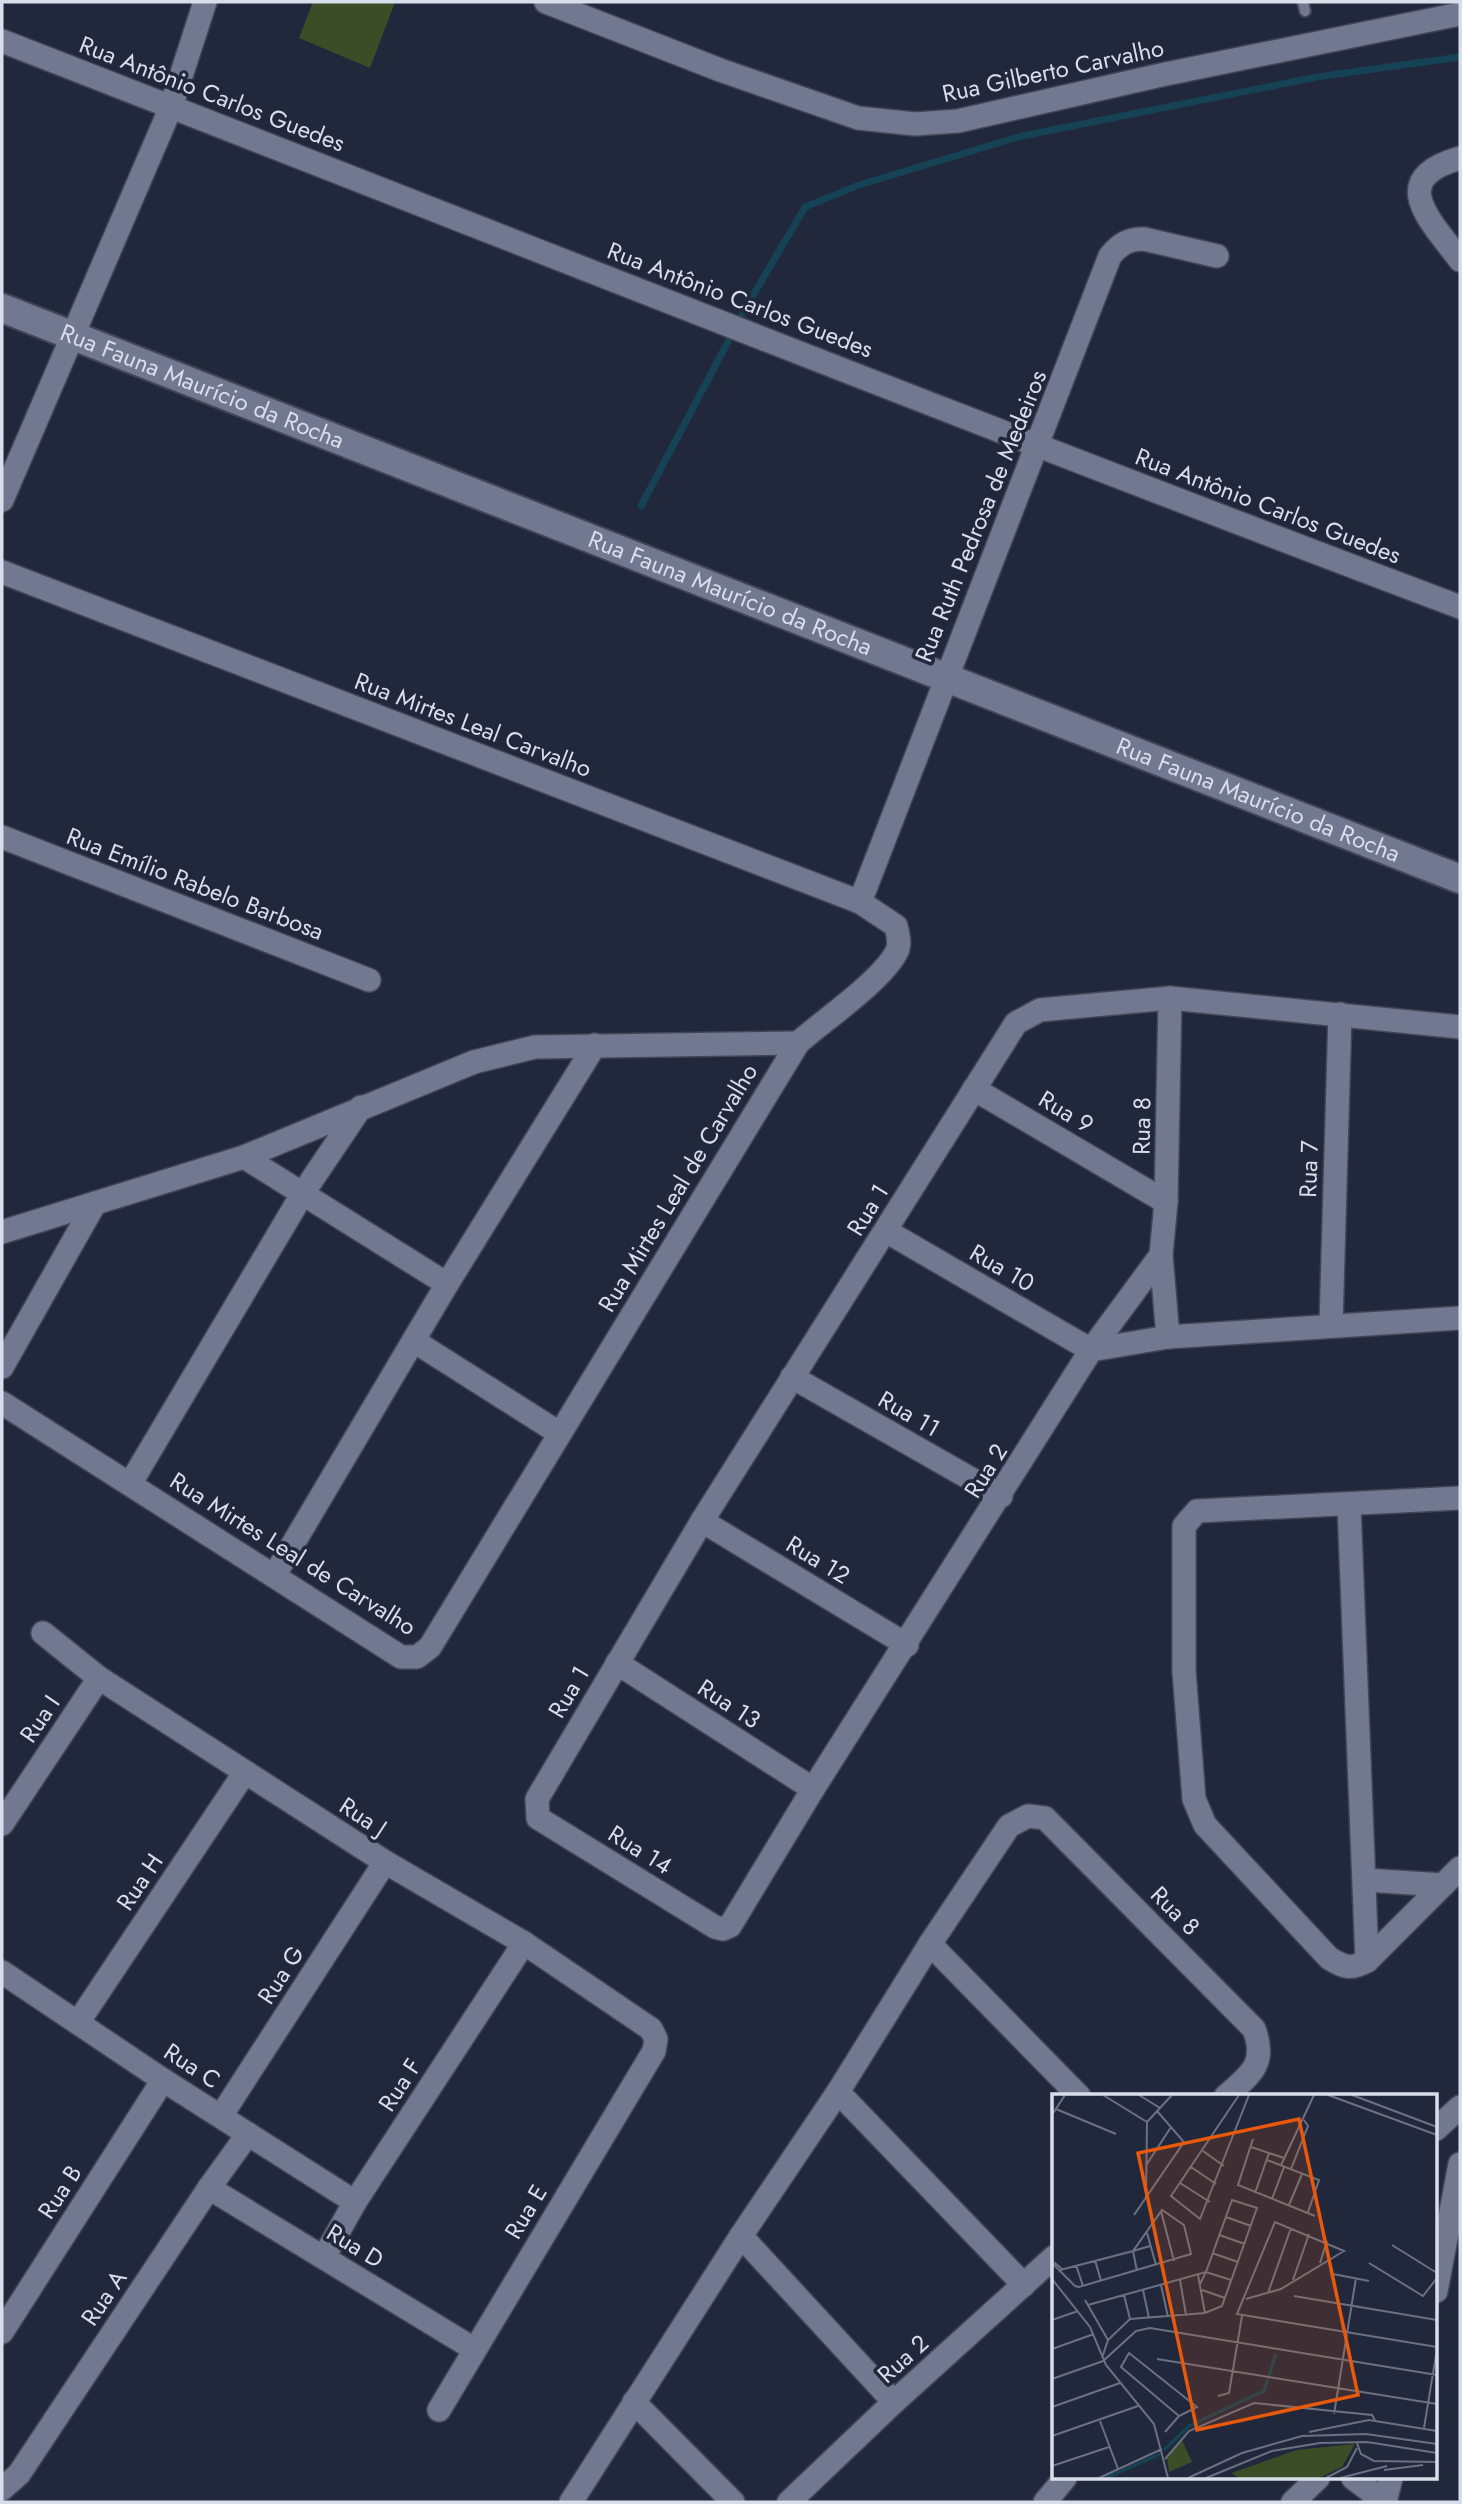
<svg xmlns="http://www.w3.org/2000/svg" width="1462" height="2504" viewBox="0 0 1462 2504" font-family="Jost,sans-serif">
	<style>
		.green { fill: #3a4d26 }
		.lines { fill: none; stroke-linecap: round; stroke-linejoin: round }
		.stream { stroke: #154254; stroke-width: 7 }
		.service-casing { stroke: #414656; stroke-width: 14 }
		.minor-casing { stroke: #414656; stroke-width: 26 }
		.tertiary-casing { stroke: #414656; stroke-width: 32 }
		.service { stroke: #717890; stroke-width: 10 }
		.minor { stroke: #717890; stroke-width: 23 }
		.tertiary { stroke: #717890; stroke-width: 28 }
		.labels { text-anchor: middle; stroke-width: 7; stroke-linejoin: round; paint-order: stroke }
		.street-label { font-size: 24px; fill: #d9deeb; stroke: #22283b }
		.inset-river { fill: none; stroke: #154254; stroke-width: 3.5 }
		.inset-road { fill: none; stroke: #6b7181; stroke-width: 2 }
		.view { fill: #e8590c; fill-opacity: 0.15; stroke: #e8590c; stroke-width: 3.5 }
		.inset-edge { fill: none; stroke: #d9deeb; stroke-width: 3.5 }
	</style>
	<rect width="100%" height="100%" fill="#22283b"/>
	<path class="green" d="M313,2H395L370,68L299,38Z"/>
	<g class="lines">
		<path class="stream" d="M641,506L748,304L805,207L859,185L1022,136L1317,77L1460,57"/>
		<g class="service-casing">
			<path id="service" d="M1303,2L1305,11"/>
		</g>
		<g class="minor-casing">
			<g id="minor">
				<path d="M546,2L720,70L858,118L915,124L958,121L1161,75L1460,14"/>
				<path d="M2,41C488,230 972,423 1460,607"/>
				<path d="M1460,158C1386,179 1430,220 1460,260"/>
				<path d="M2,500L171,107L205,2"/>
				<path d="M2,572L860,902L896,926C898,935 901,945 896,953C880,982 824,1020 798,1043L430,1647L417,1657H401L2,1403"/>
				<path d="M2,837L369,980"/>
				<path d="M860,902L1110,256C1120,244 1128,239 1144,239L1217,256"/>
				<path d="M1460,1027L1170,998L1040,1010L1016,1023L702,1521L537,1799L538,1818L715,1927L723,1929L730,1926L813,1789L1091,1350L1168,1337L1460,1318"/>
				<path d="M974,1089L1166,1202"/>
				<path d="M244,1157L447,1284"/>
				<path d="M886,1231L1091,1350L1161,1255"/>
				<path d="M2,1232L244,1157L474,1062L535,1047L798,1043"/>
				<path d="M1331,1325L1340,1014"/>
				<path d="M1168,1337L1161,1255L1166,1202L1170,998"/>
				<path d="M414,1341L559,1433"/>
				<path d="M2,1367L95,1203"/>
				<path d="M792,1377L1001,1496"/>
				<path d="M130,1484L303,1193L361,1107"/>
				<path d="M1460,1498L1197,1511L1184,1526V1671L1194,1799L1205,1825L1329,1958C1343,1967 1351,1970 1367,1961L1460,1868"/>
				<path d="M1349,1505L1367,1961"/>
				<path d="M702,1521L907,1645"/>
				<path d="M274,1576L447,1284L595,1045"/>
				<path d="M43,1633L99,1678L385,1862L524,1943L651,2029L656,2039L654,2051L439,2410"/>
				<path d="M617,1663L813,1789"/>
				<path d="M2,1824L99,1678"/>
				<path d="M1365,1880L1443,1885"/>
				<path d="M930,1944L1079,2096"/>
				<path d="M2,1972L163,2080L355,2202"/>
				<path d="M79,2021L245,1772"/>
				<path d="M838,2092L1024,2285"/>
				<path d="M221,2116L385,1862"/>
				<path d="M1436,2129L1460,2107"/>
				<path d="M209,2188L474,2349"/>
				<path d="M741,2236L894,2402"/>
				<path d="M324,2257L355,2202L524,1943"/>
				<path d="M1436,2291L1460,2164"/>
				<path d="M2,2332L163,2080"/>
				<path d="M634,2402L733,2502"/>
				<path d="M1353,2478L1385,2502"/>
				<path d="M2,2489L19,2474L209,2188L248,2134"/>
				<path d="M571,2502L741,2236L838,2092L930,1944L1009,1826L1028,1816L1045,1818L1254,2029C1267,2064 1251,2074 1226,2096"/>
				<path d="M789,2502L894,2402L1054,2257"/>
				<path d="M1045,2502L1065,2478"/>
				<path d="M1293,2502L1318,2478"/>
				<path d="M1385,2502L1391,2478"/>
			</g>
		</g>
		<g class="tertiary-casing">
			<g id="tertiary">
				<path id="s1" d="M2,308L1460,879"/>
			</g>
		</g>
		<use href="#service" class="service"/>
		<use href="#minor" class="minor"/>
		<use href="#tertiary" class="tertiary"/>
	</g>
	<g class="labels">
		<g class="street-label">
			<text transform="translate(1053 71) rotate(-12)" y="8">Rua Gilberto Carvalho</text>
			<text transform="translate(212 94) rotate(21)" y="8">Rua Antônio Carlos Guedes</text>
			<text transform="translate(740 300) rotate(21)" y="8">Rua Antônio Carlos Guedes</text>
			<text dy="8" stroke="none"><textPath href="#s1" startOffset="215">Rua Fauna Maurício da Rocha</textPath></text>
			<text transform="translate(1268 506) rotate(21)" y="8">Rua Antônio Carlos Guedes</text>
			<text transform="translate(981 516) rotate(-68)" y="8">Rua Ruth Pedrosa de Medeiros</text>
			<text dy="8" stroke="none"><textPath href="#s1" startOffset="782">Rua Fauna Maurício da Rocha</textPath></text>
			<text transform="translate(473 725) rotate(21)" y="8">Rua Mirtes Leal Carvalho</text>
			<text dy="8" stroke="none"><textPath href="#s1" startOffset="1349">Rua Fauna Maurício da Rocha</textPath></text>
			<text transform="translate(195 884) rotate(21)" y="8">Rua Emílio Rabelo Barbosa</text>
			<text transform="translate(1066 1112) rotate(31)" y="8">Rua 9</text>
			<text transform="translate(1142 1126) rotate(-89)" y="8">Rua 8</text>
			<text transform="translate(1309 1169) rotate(-88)" y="8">Rua 7</text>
			<text transform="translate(678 1188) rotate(-59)" y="8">Rua Mirtes Leal de Carvalho</text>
			<text transform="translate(868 1210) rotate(-58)" y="8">Rua 1</text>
			<text transform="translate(1002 1268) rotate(30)" y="8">Rua 10</text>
			<text transform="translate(909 1414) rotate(30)" y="8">Rua 11</text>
			<text transform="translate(986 1471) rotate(-58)" y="8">Rua 2</text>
			<text transform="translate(293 1554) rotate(32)" y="8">Rua Mirtes Leal de Carvalho</text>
			<text transform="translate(818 1560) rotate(31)" y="8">Rua 12</text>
			<text transform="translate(569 1692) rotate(-59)" y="8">Rua 1</text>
			<text transform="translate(729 1704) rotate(33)" y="8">Rua 13</text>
			<text transform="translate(40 1719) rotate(-56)" y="8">Rua I</text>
			<text transform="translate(363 1817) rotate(33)" y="8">Rua J</text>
			<text transform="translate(640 1850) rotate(32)" y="8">Rua 14</text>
			<text transform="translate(140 1882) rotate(-56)" y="8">Rua H</text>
			<text transform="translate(1175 1911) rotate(45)" y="8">Rua 8</text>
			<text transform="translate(281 1975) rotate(-57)" y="8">Rua G</text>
			<text transform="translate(192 2066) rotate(33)" y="8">Rua C</text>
			<text transform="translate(400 2085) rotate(-57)" y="8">Rua F</text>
			<text transform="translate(60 2192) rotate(-57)" y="8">Rua B</text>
			<text transform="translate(526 2212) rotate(-59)" y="8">Rua E</text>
			<text transform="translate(355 2246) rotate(31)" y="8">Rua D</text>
			<text transform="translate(104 2298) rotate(-56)" y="8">Rua A</text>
			<text transform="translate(903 2359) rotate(-42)" y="8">Rua 2</text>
		</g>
	</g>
	<g transform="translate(1052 2094)">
		<rect width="385" height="385" fill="#22283b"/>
		<path d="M130,346L140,368L117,378L115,364ZM303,350L290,373L267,384H187L179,379L245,356Z" fill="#3a4d26"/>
		<path class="inset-river" d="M112,356L137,332L212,297L224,260M54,384L108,360"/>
		<path class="inset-road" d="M51,1L95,28M87,1L108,14M187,1L119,102L148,125L197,1M276,1L385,41M300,1L385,33M4,15L64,40M0,21L13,1M95,28L120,1M201,45L186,91L263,122M199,53L232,64M151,57L172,72M215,66L267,86L256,118M95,70L119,33M229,71L262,1M139,73L164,90M239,75L256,32L252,26M128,89L158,108M203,99L217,59M94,104L95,28M220,105L232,73M237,111L250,80M109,117L122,167M82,121L132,48L105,17M174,123L199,132M95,139L104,171M167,141L193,150M340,151L385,179M160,159L186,168M43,166L49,187M268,169L275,147M317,169L371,202L385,184M24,171L31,192M8,176L81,157L110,116L132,131L139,160L27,193L23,192L2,171L3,169L10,175M85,177L81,157L98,152M281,180L317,187M146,181L153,219M0,185L38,233L54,271L102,330L116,384M128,186L134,221M241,186L257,140M148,190L154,178L179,186M109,191L116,223M91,196L97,224M150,196L173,204M216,199L239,134M72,201L78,225M242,202L385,226M194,205L229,195L292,157L223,128L185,220L385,253M33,206L56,246M36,211L154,178L180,106L205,114L170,212L153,219L78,225L56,246L50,264M0,226L26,217M0,255L42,240M105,265L385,310M0,285L51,267L84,237L98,234L385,281M166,302L177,299L190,222M0,313L68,289M282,320L304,184M48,327L66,375M372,334L385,255M113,338L127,322L145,313L77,259L69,273L127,322M257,338L317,326L385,337M0,342L86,312M305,349L309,360L322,367L385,368M113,365L137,337L202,309L320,321L323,326M0,372L57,353M332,376L371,371M47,384L110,355M136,384L190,359L250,342L314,340L385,350M154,384L220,357L268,349L315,348L385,359M274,384L295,373L305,354M288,384L335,372"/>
		<path class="view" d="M247,25L306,301L145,336L86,59Z"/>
		<rect width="385" height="385" class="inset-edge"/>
	</g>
	<rect width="1462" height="2504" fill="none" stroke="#d9deeb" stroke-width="7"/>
</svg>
